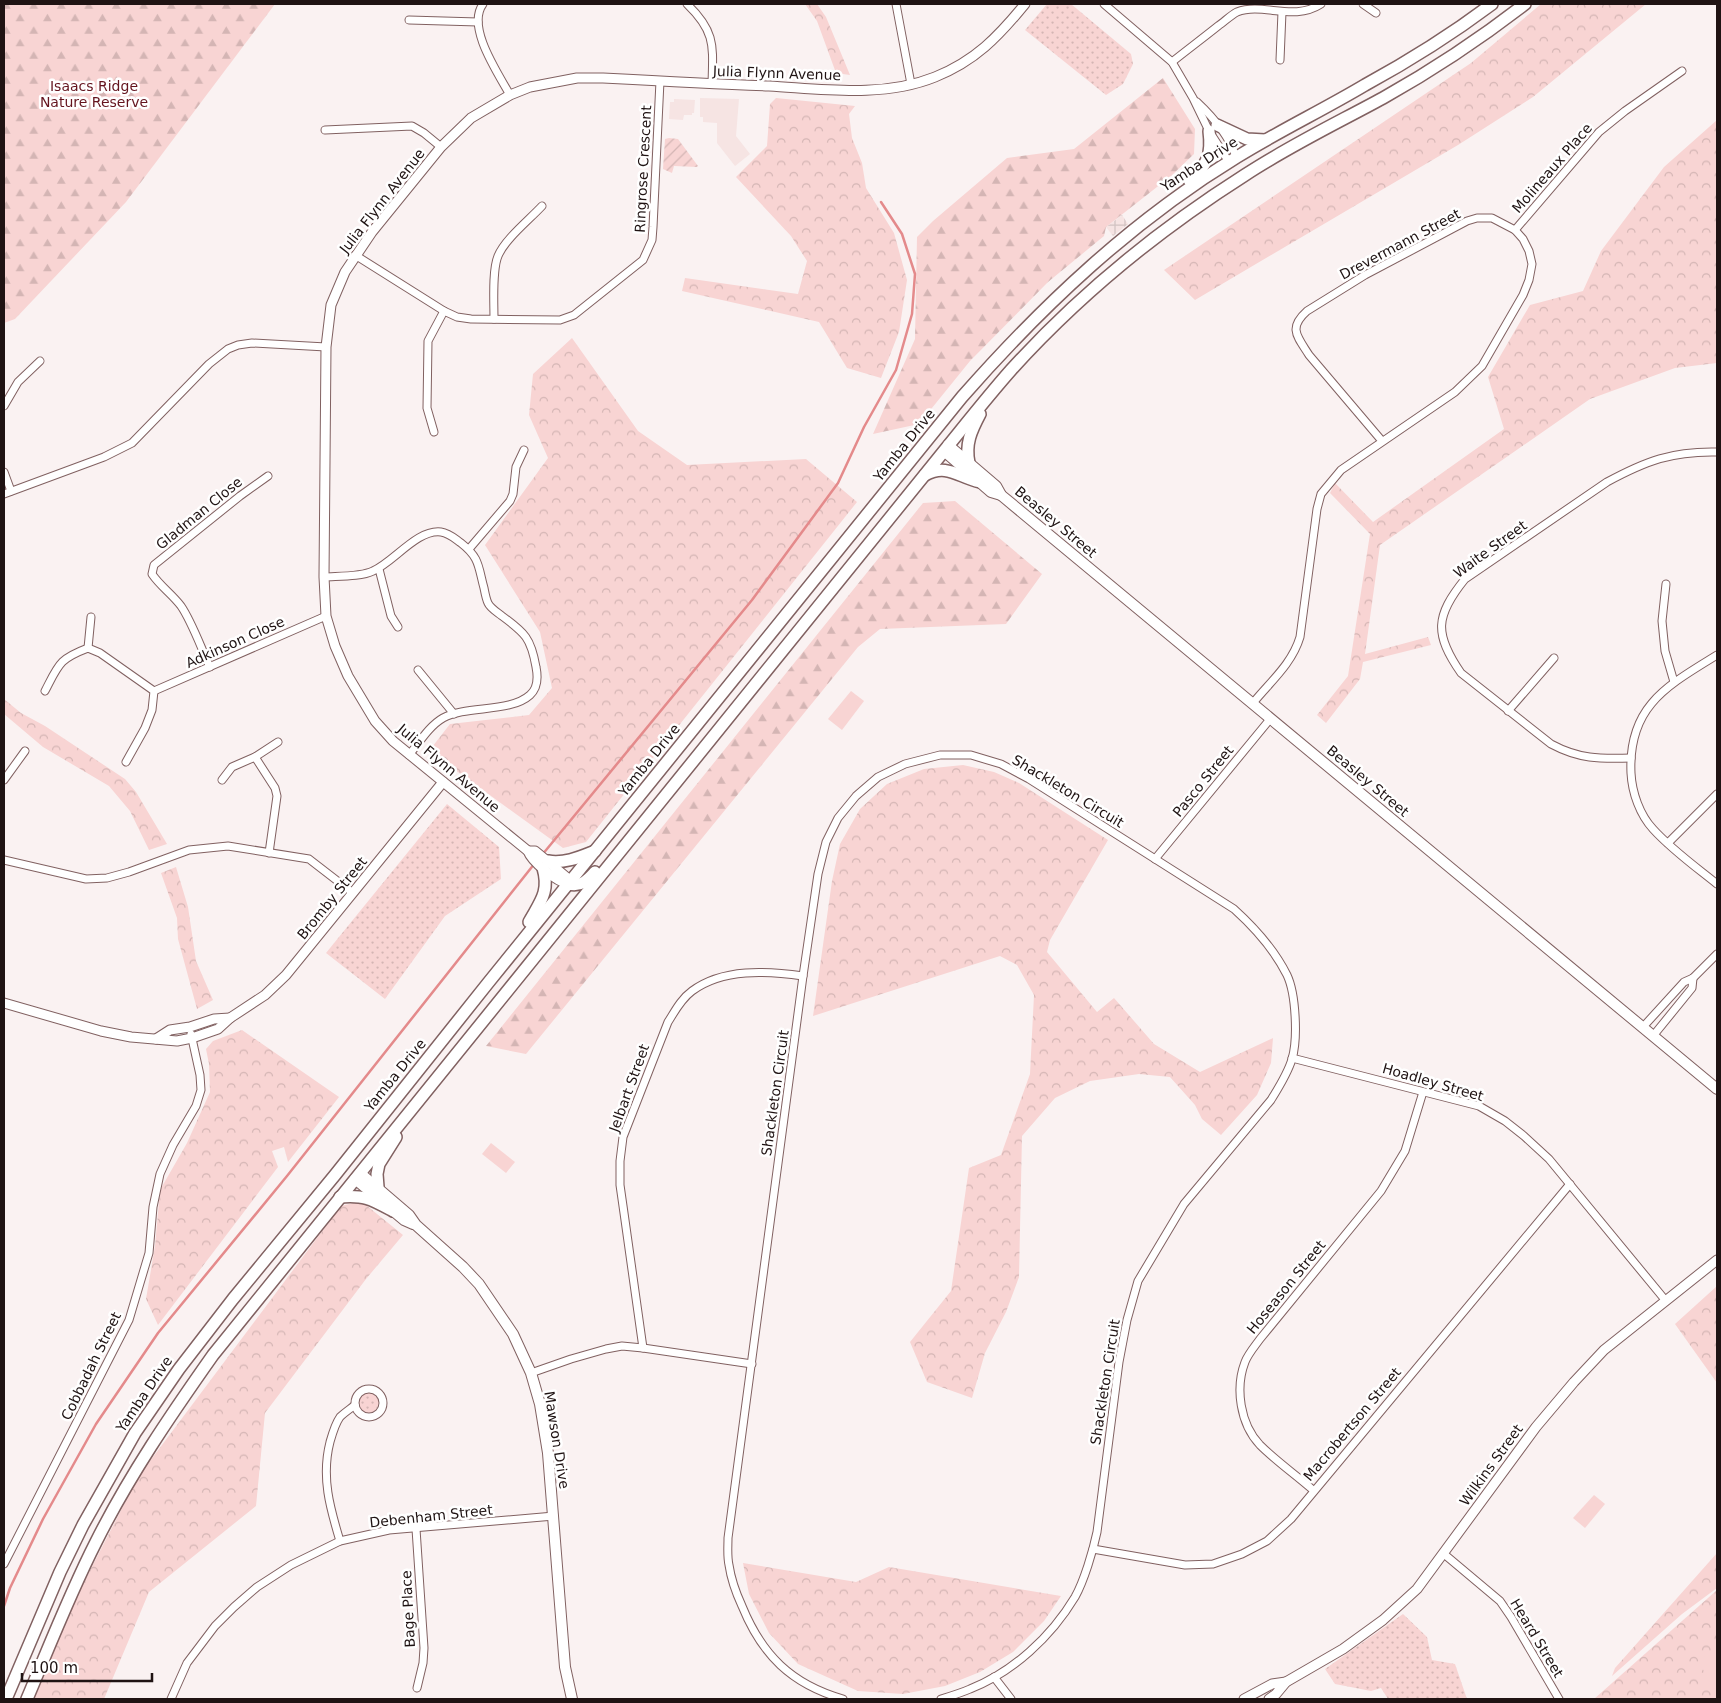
<svg xmlns="http://www.w3.org/2000/svg" width="1721" height="1703" viewBox="0 0 1721 1703" font-family="'DejaVu Sans',sans-serif">
	<style>
		.built { fill: #f6e4e3 }
		.industrial { fill: url(#industrial-grid) }
		.grass { fill: url(#grass-dots) }
		.forest { fill: url(#forest-firs) }
		.park { fill: url(#park-crowns) }
		.garden { fill: url(#garden-furrows) }
		.pitch { fill: #f8d4d3 }
		.lines { fill: none; stroke-linecap: round; stroke-linejoin: round }
		.stream { stroke: #e48a8b; stroke-width: 2.5 }
		.minor-casing { stroke: #816161; stroke-width: 9 }
		.tertiary-casing { stroke: #816161; stroke-width: 11 }
		.secondary-casing { stroke: #816161; stroke-width: 12 }
		.primary-casing { stroke: #816161; stroke-width: 14 }
		.minor { stroke: #fff; stroke-width: 7 }
		.tertiary { stroke: #fff; stroke-width: 9 }
		.secondary { stroke: #fff; stroke-width: 10 }
		.primary { stroke: #fff; stroke-width: 11 }
		.labels { text-anchor: middle; stroke-width: 5; stroke-linejoin: round; paint-order: stroke }
		.street-label { font-size: 14px; fill: #1f1313; stroke: #fff }
		.park-label { font-size: 14px; fill: #64141e; stroke: #fff }
	</style>
	<defs>
		<pattern id="industrial-grid" width="8" height="8" patternUnits="userSpaceOnUse" patternTransform="scale(1.25)"><rect width="8" height="8" fill="#f6e4e3"/><path d="M0 4h8M4 0v8" fill="none" stroke="#d2c3c2"/></pattern>
		<pattern id="grass-dots" width="8" height="8" patternUnits="userSpaceOnUse" patternTransform="scale(1.25)"><rect width="8" height="8" fill="#f8d4d3"/><path d="M2 2h.1M6 6h.1" fill="none" stroke="#d4b5b4" stroke-width="1.8" stroke-linecap="round"/></pattern>
		<pattern id="forest-firs" width="22" height="20" patternUnits="userSpaceOnUse" patternTransform="scale(1.25)"><rect width="22" height="20" fill="#f8d4d3"/><path d="M5 1l3.5 6h-7zM16 11l3.5 6h-7z" fill="#d4b5b4"/></pattern>
		<pattern id="park-crowns" width="20" height="18" patternUnits="userSpaceOnUse" patternTransform="scale(1.25)"><rect width="20" height="18" fill="#f8d4d3"/><path d="M2 6a3 3 0 1 1 6 0M12 15a3 3 0 1 1 6 0" fill="none" stroke="#d4b5b4"/></pattern>
		<pattern id="garden-furrows" width="10" height="10" patternUnits="userSpaceOnUse" patternTransform="scale(1.25)"><rect width="10" height="10" fill="#f8d4d3"/><path d="M-1 1l2-2M0 10L10 0M9 11l2-2" fill="none" stroke="#d4b5b4"/></pattern>
	</defs>
	<rect width="100%" height="100%" fill="#faf2f2"/>
	<g class="built">
		<path d="M700,98L739,99L736,136L750,154L735,166L717,143V123L703,122V117H700Z"/>
		<path d="M674,99L695,100L694,113H692V115H684L683,120L669,119L670,102H674Z"/>
	</g>
	<path class="industrial" d="M1122,215L1128,224L1113,236L1106,227Z"/>
	<g class="grass">
		<path d="M1047,4H1071L1131,54L1133,64L1123,84L1106,95L1025,30Z"/>
		<path d="M447,804L499,847L501,879L445,916L385,999L326,953Z"/>
		<circle cx="369" cy="1403" r="10"/>
		<path d="M1403,1614L1427,1637L1432,1660L1455,1664L1467,1699H1388L1381,1688L1371,1691L1335,1684L1325,1669Z"/>
	</g>
	<g class="forest">
		<path d="M4,4H275L126,202L15,319L4,323Z"/>
		<path d="M1163,78L1195,129L1194,154L1171,176L1106,227L1104,236L1048,282L970,361L919,424L873,434L915,339L917,237L933,221L1007,158L1074,149Z"/>
		<path d="M955,501L1042,574L1006,624L880,629L858,647L526,1054L486,1046L923,503Z"/>
	</g>
	<g class="park">
		<path d="M805,4H817L826,17L850,75L836,73L817,21Z"/>
		<path d="M1541,4H1646L1533,97L1458,145L1195,300L1164,270L1471,63Z"/>
		<path d="M776,98L855,106L849,114L852,138L862,163L866,188L894,233L907,280L899,332L881,378L847,368L819,322L682,291L685,278L798,294L807,261L791,236L736,177L767,146L770,104Z"/>
		<path d="M1717,120V363L1675,368L1590,399L1380,545L1365,654L1428,637L1431,645L1363,662L1360,679L1326,723L1317,715L1348,676L1370,534L1330,493L1335,483L1373,522L1504,429L1488,377L1530,305L1583,291L1601,251L1664,167Z"/>
		<path d="M572,338L638,431L687,465L806,459L857,502L586,842L563,848L429,751L450,724L529,715L552,688L540,632L485,545L548,458L529,415L533,374Z"/>
		<path d="M4,699L21,713L45,726L125,779L136,792L167,844L149,850L130,811L109,786L43,747L4,714Z"/>
		<path d="M963,765L994,772L1019,783L1108,840L1050,940L1047,952L1097,1012L1114,998L1154,1044L1200,1072L1273,1038L1271,1063L1257,1095L1221,1135L1202,1119L1195,1105L1170,1077L1139,1074L1090,1081L1055,1098L1022,1136L1019,1277L1006,1312L985,1353L972,1398L927,1382L910,1342L951,1291L969,1168L1001,1155L1030,1074L1034,995L1017,965L1000,956L813,1016L832,881L840,844L860,809L887,784L924,769Z"/>
		<path d="M176,867L188,907L196,961L213,1000L197,1009L178,939L177,918L161,873Z"/>
		<path d="M242,1030L339,1097L288,1162L284,1147L272,1151L278,1167L158,1325L146,1299L155,1246L160,1190L187,1143L210,1092L209,1064L206,1049L213,1041Z"/>
		<path d="M361,1201L403,1235L366,1279L265,1413L256,1506L149,1592L104,1699H24L138,1477L341,1206Z"/>
		<path d="M1717,1286V1383L1675,1324Z"/>
		<path d="M1717,1553V1588L1682,1614L1612,1676L1615,1668Z"/>
		<path d="M743,1563L856,1582L889,1567L1061,1596L1044,1621L1013,1652L980,1672L945,1686L903,1694L858,1691L798,1664L769,1633L749,1594Z"/>
		<path d="M1717,1590V1699H1594Z"/>
	</g>
	<path class="garden" d="M669,138L678,139L698,166L697,167L674,166L672,173L663,169L665,139Z"/>
	<g class="pitch">
		<path d="M851,691L864,701L842,730L828,719Z"/>
		<path d="M491,1143L515,1162L506,1173L482,1154Z"/>
		<path d="M1594,1495L1605,1504L1585,1528L1573,1518Z"/>
		<path d="M1717,1650V1696L1698,1660Z"/>
	</g>
	<g class="lines">
		<g class="stream">
			<path d="M542,855L752,600L838,483L864,427L896,370L912,314L915,274L902,234L881,202"/>
			<path d="M4,1606L10,1588L43,1519L96,1424L158,1333L287,1176L535,863"/>
		</g>
		<g class="minor-casing">
			<g id="minor">
				<path d="M483,4C466,27 498,73 510,95"/>
				<path d="M687,4C716,32 713,46 712,84"/>
				<path d="M896,4L911,84"/>
				<path d="M1104,4L1172,62L1193,98L1209,131L1229,162"/>
				<path d="M1363,4L1376,13"/>
				<path d="M409,20L478,22"/>
				<path d="M1280,60L1282,12"/>
				<path d="M1172,62C1187,50 1203,38 1218,26C1224,22 1231,15 1237,12C1263,2 1293,22 1321,4"/>
				<path d="M1197,102C1213,117 1229,136 1236,157"/>
				<path d="M325,130L412,126L424,133L441,147"/>
				<path d="M1515,230L1599,132L1625,111L1682,71"/>
				<path d="M355,255L444,311L457,317L471,319L560,320L574,315L643,260L652,240L653,227L660,81"/>
				<path d="M494,319C494,303 492,270 498,256C505,239 529,220 542,206"/>
				<path d="M4,406L18,382L40,361"/>
				<path d="M434,432L427,408L428,341L444,311"/>
				<path d="M4,472L11,491"/>
				<path d="M4,494L104,457L132,443L209,364L228,349L238,345L252,343L326,347"/>
				<path d="M469,549L510,501L513,494L516,467L524,450"/>
				<path d="M379,569L391,616L398,627"/>
				<path d="M324,577C338,576 361,577 373,571C394,562 417,529 441,532C449,533 454,538 461,543C480,558 478,566 484,588C485,593 486,599 488,603C490,608 497,612 502,616C525,633 531,638 536,667C538,677 538,688 530,695C510,713 467,705 443,718C429,726 419,743 409,755"/>
				<path d="M1666,584L1662,621L1665,651L1674,682"/>
				<path d="M88,648L91,617"/>
				<path d="M1717,655C1667,686 1628,706 1631,773C1632,793 1640,815 1653,829C1672,850 1696,867 1717,884"/>
				<path d="M210,667C201,648 192,622 181,606C172,594 160,586 152,574L154,565L240,496L268,476"/>
				<path d="M418,670L454,714"/>
				<path d="M45,691C59,664 59,659 88,648L100,653L154,691L152,710L145,728L126,762"/>
				<path d="M154,691L326,616"/>
				<path d="M1253,703C1270,682 1292,664 1300,637L1317,509L1321,494L1341,470L1455,392L1482,366L1523,295L1529,280L1532,264L1529,251L1523,239L1515,230L1492,218H1477L1467,221L1365,275L1307,311C1288,328 1297,336 1309,355L1382,441"/>
				<path d="M1508,711L1554,658"/>
				<path d="M255,757L275,788L277,796L269,853"/>
				<path d="M1631,758C1599,759 1579,759 1551,744L1461,673C1434,634 1435,616 1465,579L1607,482C1646,461 1672,451 1717,452"/>
				<path d="M4,780L25,751"/>
				<path d="M222,780L232,767L255,757L278,742"/>
				<path d="M1668,843L1717,794"/>
				<path d="M1155,859L1271,718"/>
				<path d="M4,860L86,879L107,878L129,872L189,850L228,846L309,859L353,893"/>
				<path d="M1643,1027L1684,982L1693,978L1717,954"/>
				<path d="M1653,1036L1692,988L1693,978"/>
				<path d="M1292,1058L1479,1106L1505,1121L1524,1136L1549,1159L1666,1301"/>
				<path d="M643,1348L624,1213L620,1185V1161L623,1137L668,1022C675,1011 681,999 692,991C723,968 767,971 803,976"/>
				<path d="M531,1373L571,1359L606,1349L622,1346L643,1348L752,1364"/>
				<circle cx="369" cy="1403" r="14"/>
				<path d="M1313,1490C1296,1475 1276,1461 1260,1445C1240,1424 1235,1388 1245,1362C1248,1354 1255,1346 1260,1339L1381,1191L1405,1151L1423,1092"/>
				<path d="M416,1529L424,1648L423,1663L417,1688"/>
				<path d="M340,1541C330,1508 321,1477 330,1442C332,1435 335,1424 340,1417C344,1413 350,1409 355,1405"/>
				<path d="M1093,1549L1185,1565L1213,1564L1242,1554L1267,1541L1291,1519L1570,1184"/>
				<path d="M1444,1554L1500,1601L1511,1617L1559,1699"/>
				<path d="M4,1564L129,1320L149,1253L153,1207L160,1174L173,1145L196,1106L201,1090L200,1075L191,1034"/>
				<path d="M994,1677L1011,1699"/>
				<path d="M171,1699L187,1663L215,1626L234,1607L257,1587L291,1565L340,1541L389,1530L554,1516"/>
				<path d="M843,1699C791,1684 762,1655 742,1606C736,1593 731,1579 729,1565C727,1556 728,1547 728,1538L803,976L818,874L826,842L838,818L856,796L878,777L905,764L940,755H971L1001,764L1029,779L1234,909C1255,928 1274,949 1287,975C1296,994 1298,1039 1292,1059C1288,1073 1279,1087 1271,1100L1184,1204L1138,1281L1127,1320L1119,1362L1097,1532C1093,1551 1084,1581 1075,1597C1051,1637 1013,1672 970,1689C961,1693 951,1696 941,1699"/>
			</g>
		</g>
		<g class="tertiary-casing">
			<g id="tertiary">
				<path d="M528,851H535L571,881"/>
				<path d="M568,884C556,881 532,862 528,851L393,741L375,721L348,676L335,646L326,616L324,577L326,347L331,305L345,272L372,232L441,147L471,118L510,95L530,87L577,78H603C658,81 714,84 769,86C823,89 883,98 935,77C975,61 998,37 1025,4"/>
				<path d="M4,1003L101,1031L131,1037L177,1041L192,1038L218,1029L230,1018L265,995L286,975L443,782"/>
				<path d="M156,1039L170,1030L190,1027L214,1019L230,1018"/>
				<path d="M1244,1699L1272,1684L1286,1682"/>
				<path d="M1269,1699L1276,1694L1286,1682L1343,1649L1383,1620L1417,1589L1536,1427L1574,1382L1604,1350L1717,1260"/>
			</g>
		</g>
		<g class="secondary-casing">
			<g id="secondary">
				<path d="M948,445L996,486L1001,495L1717,1089"/>
				<path d="M944,451L991,492L1001,495"/>
				<path d="M360,1173L409,1215L416,1225L463,1267L479,1284L513,1334L531,1373L540,1404L548,1453L565,1667L572,1699"/>
				<path d="M355,1179L404,1220L413,1224"/>
			</g>
		</g>
		<g class="primary-casing">
			<g id="primary">
				<path d="M1217,125L1247,139L1265,140"/>
				<path d="M1189,180C1208,165 1212,155 1209,131"/>
				<path d="M969,463C965,444 971,431 980,414"/>
				<path d="M925,475C947,463 958,477 980,482"/>
				<path d="M548,861C564,864 580,857 595,851"/>
				<path d="M568,884C581,887 587,881 595,872"/>
				<path d="M529,922C540,902 550,892 543,868"/>
				<path d="M378,1187L377,1174L379,1164L396,1137"/>
				<path d="M340,1197C365,1195 371,1199 393,1211"/>
				<path d="M6,1699L60,1572L83,1525L135,1433L179,1369L233,1299L335,1175L488,983L962,397C1043,305 1132,221 1237,157C1279,131 1323,110 1365,85C1409,61 1452,34 1492,4"/>
				<path d="M27,1699C49,1647 70,1593 96,1542C129,1476 170,1416 213,1355L944,451C966,424 988,396 1011,370C1079,295 1160,229 1245,175C1289,146 1337,123 1383,98C1433,70 1481,38 1525,4"/>
			</g>
		</g>
		<use href="#minor" class="minor"/>
		<use href="#tertiary" class="tertiary"/>
		<use href="#secondary" class="secondary"/>
		<use href="#primary" class="primary"/>
	</g>
	<g class="labels">
		<g class="street-label">
			<text transform="translate(777 73) rotate(2)" y="5">Julia Flynn Avenue</text>
			<text transform="translate(1199 164) rotate(-33)" y="5">Yamba Drive</text>
			<text transform="translate(1552 168) rotate(-49)" y="5">Molineaux Place</text>
			<text transform="translate(643 169) rotate(-87)" y="5">Ringrose Crescent</text>
			<text transform="translate(382 201) rotate(-52)" y="5">Julia Flynn Avenue</text>
			<text transform="translate(1400 244) rotate(-28)" y="5">Drevermann Street</text>
			<text transform="translate(904 445) rotate(-51)" y="5">Yamba Drive</text>
			<text transform="translate(199 513) rotate(-39)" y="5">Gladman Close</text>
			<text transform="translate(1056 522) rotate(40)" y="5">Beasley Street</text>
			<text transform="translate(1490 549) rotate(-36)" y="5">Waite Street</text>
			<text transform="translate(235 642) rotate(-24)" y="5">Adkinson Close</text>
			<text transform="translate(649 760) rotate(-51)" y="5">Yamba Drive</text>
			<text transform="translate(449 768) rotate(40)" y="5">Julia Flynn Avenue</text>
			<text transform="translate(1203 781) rotate(-51)" y="5">Pasco Street</text>
			<text transform="translate(1368 781) rotate(40)" y="5">Beasley Street</text>
			<text transform="translate(1068 791) rotate(31)" y="5">Shackleton Circuit</text>
			<text transform="translate(332 898) rotate(-51)" y="5">Bromby Street</text>
			<text transform="translate(395 1075) rotate(-51)" y="5">Yamba Drive</text>
			<text transform="translate(1433 1082) rotate(16)" y="5">Hoadley Street</text>
			<text transform="translate(629 1088) rotate(-70)" y="5">Jelbart Street</text>
			<text transform="translate(775 1093) rotate(-82)" y="5">Shackleton Circuit</text>
			<text transform="translate(1286 1287) rotate(-51)" y="5">Hoseason Street</text>
			<text transform="translate(91 1366) rotate(-64)" y="5">Cobbadah Street</text>
			<text transform="translate(1105 1382) rotate(-81)" y="5">Shackleton Circuit</text>
			<text transform="translate(144 1394) rotate(-56)" y="5">Yamba Drive</text>
			<text transform="translate(1352 1424) rotate(-50)" y="5">Macrobertson Street</text>
			<text transform="translate(557 1440) rotate(81)" y="5">Mawson Drive</text>
			<text transform="translate(1491 1465) rotate(-54)" y="5">Wilkins Street</text>
			<text transform="translate(431 1516) rotate(-6)" y="5">Debenham Street</text>
			<text transform="translate(408 1609) rotate(-93)" y="5">Bage Place</text>
			<text transform="translate(1537 1638) rotate(59)" y="5">Heard Street</text>
		</g>
		<g class="park-label">
			<text x="94" y="91">Isaacs Ridge<tspan x="94" dy="16">Nature Reserve</tspan></text>
		</g>
	</g>
	<rect width="1721" height="1703" fill="none" stroke="#1f1313" stroke-width="10"/>
	<path d="M22 1673v8h130v-8" fill="none" stroke="#1f1313" stroke-width="2.5"/>
	<text x="30" y="1673" font-size="15" fill="#1f1313" stroke="#ffffff" stroke-width="4" paint-order="stroke">100 m</text>
</svg>
